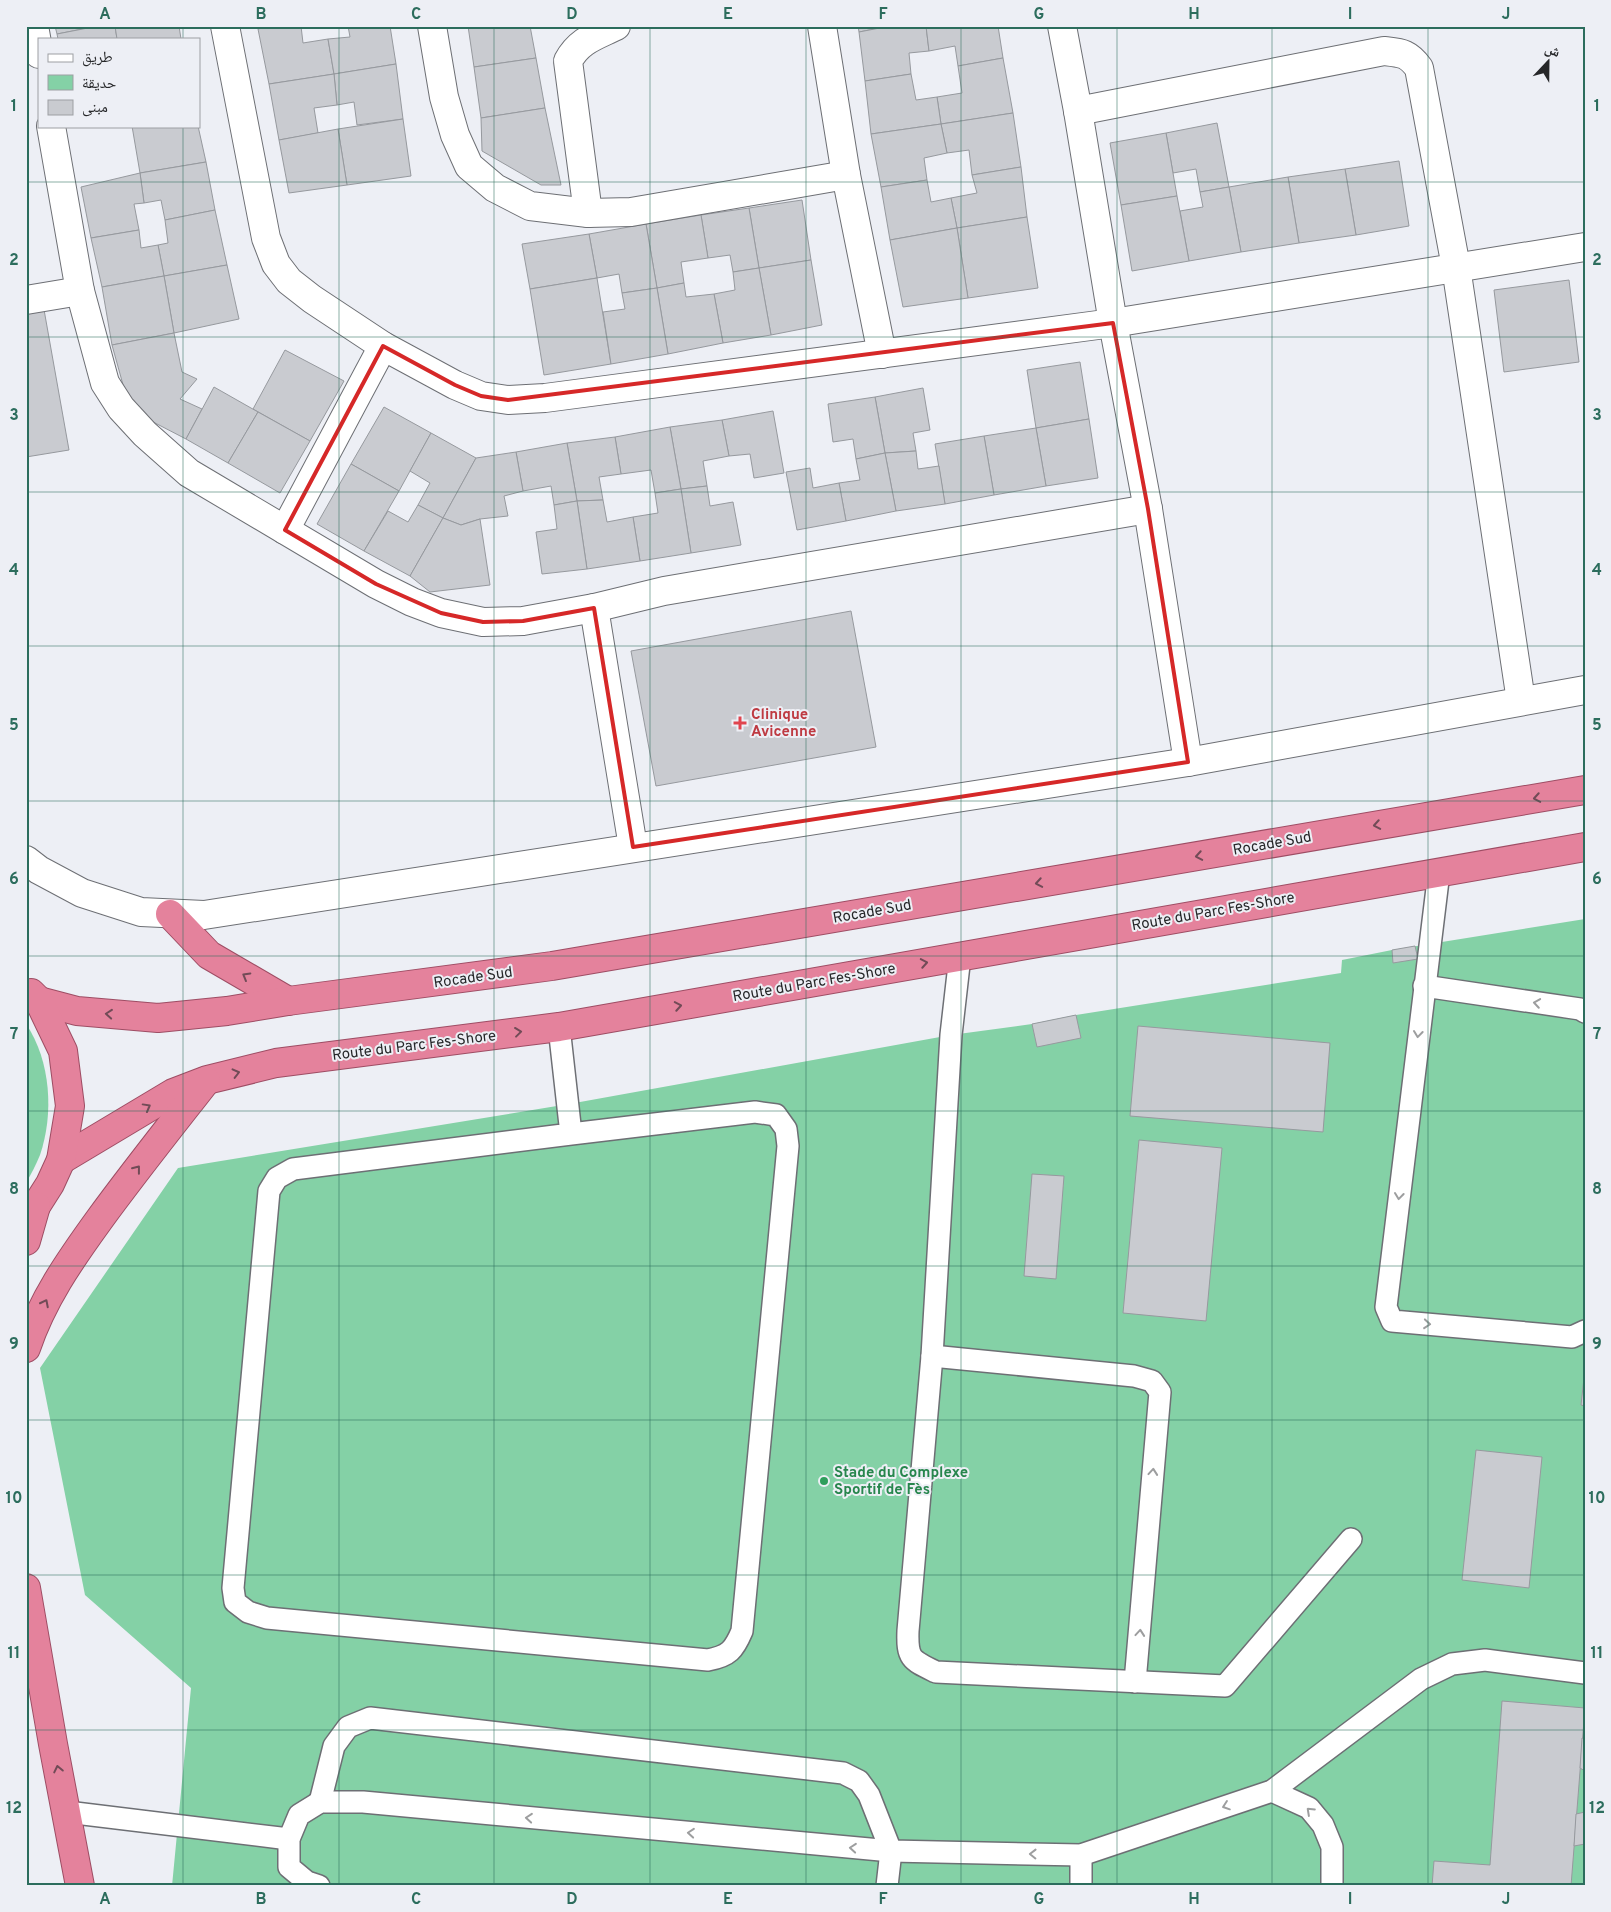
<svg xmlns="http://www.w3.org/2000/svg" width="1611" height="1912" viewBox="0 0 1611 1912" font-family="Overpass,'Noto Naskh Arabic',sans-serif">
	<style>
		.green { fill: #84d1a6 }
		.building { fill: #c9cbd0; stroke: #96999e }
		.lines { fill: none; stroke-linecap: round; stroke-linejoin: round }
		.service-casing { stroke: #6d6f74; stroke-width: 24 }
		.minor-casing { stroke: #6d6f74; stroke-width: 30 }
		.trunk-casing { stroke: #9e4d64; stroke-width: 30 }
		.service { stroke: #fff; stroke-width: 21 }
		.minor { stroke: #fff; stroke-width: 28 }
		.trunk { stroke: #e4829c; stroke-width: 28 }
		.oneway { stroke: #724b57 }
		.oneway2 { stroke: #9d9e9f }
		.marked { fill: none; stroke: #d62828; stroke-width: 4; stroke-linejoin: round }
		.grid { fill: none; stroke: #2c6d5d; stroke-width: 1; stroke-opacity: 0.55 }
		.health-dot { fill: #e0444e; stroke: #edeff5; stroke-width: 2 }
		.leisure-dot { fill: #2e9e5b; stroke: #edeff5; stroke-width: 2 }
		.labels { text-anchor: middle; stroke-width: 4; stroke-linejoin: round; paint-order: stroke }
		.health-label { font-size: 15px; font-weight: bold; fill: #be3a42; stroke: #edeff5; text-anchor: start }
		.street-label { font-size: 15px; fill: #262729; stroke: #edeff5 }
		.leisure-label { font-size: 15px; font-weight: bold; fill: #27864d; stroke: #edeff5; text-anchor: start }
		.neatline { fill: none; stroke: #2c6d5d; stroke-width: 2 }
		.grid-label { font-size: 16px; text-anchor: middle; font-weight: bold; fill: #2c6d5d }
	</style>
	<rect width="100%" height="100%" fill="#edeff5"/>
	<g class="green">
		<path d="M1585,919V1886H172L191,1688L85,1595L40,1368L178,1168L569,1104L951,1035L1032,1024L1076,1015L1341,973L1342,960L1392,950Z"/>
		<path d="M26,1024C51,1061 54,1114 40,1155C36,1165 31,1174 26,1183Z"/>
	</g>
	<g class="building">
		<path d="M55,26H98L57,34Z"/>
		<path d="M98,26H115L117,39H58L57,34Z"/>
		<path d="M115,26H179L181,39H117Z"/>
		<path d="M270,26H301L303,43L328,39L334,74L269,84L258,29Z"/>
		<path d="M348,26H390L396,64L334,74L328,39L350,37Z"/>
		<path d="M468,26H530L536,58L474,67Z"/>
		<path d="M858,26H890L859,32Z"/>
		<path d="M890,26H926L929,51L909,53L911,74L865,81L859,32Z"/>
		<path d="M926,26H998L1003,58L958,66L955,46L929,51Z"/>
		<path d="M536,58L545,108L481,118L474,67Z"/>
		<path d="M1003,58L1013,113L941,124L937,97L962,93L958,66Z"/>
		<path d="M396,64L403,119L357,125L354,102L337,105L334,74Z"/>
		<path d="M334,74L337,105L314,108L318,133L279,140L269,84Z"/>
		<path d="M911,74L916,100L937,97L941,124L871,134L865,81Z"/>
		<path d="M545,108L561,185H541L482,151L481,118Z"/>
		<path d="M1013,113L1021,167L972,175L969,150L947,153L941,124Z"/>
		<path d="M403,119L411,176L347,185L338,129Z"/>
		<path d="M1217,123L1229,187L1200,192L1196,169L1173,173L1166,133Z"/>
		<path d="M941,124L947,153L924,158L927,180L881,187L871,134Z"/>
		<path d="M132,126H198L206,162L140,173Z"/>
		<path d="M338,129L347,185L289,193L279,140Z"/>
		<path d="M1166,133L1177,196L1121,205L1110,143Z"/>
		<path d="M1399,161L1409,226L1356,235L1345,169Z"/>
		<path d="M206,162L215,210L165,220L161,200L144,203L140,173Z"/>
		<path d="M1021,167L1027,217L957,228L951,198L977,193L972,175Z"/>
		<path d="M1345,169L1356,235L1299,243L1288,177Z"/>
		<path d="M140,173L144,203L134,204L139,230L91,238L81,187Z"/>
		<path d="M1288,177L1299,243L1241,252L1229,187Z"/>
		<path d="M927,180L931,202L951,198L957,228L890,240L881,187Z"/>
		<path d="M1229,187L1241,252L1189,261L1180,211L1203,207L1200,192Z"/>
		<path d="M1177,196L1189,261L1132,271L1121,205Z"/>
		<path d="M802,200L811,260L759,268L749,208Z"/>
		<path d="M749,208L759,268L733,272L730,255L708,258L701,215Z"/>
		<path d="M215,210L227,265L164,276L158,245L168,243L165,220Z"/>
		<path d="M701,215L708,258L681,262L684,283L657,288L646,224Z"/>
		<path d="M1027,217L1038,288L968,298L957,228Z"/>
		<path d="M646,224L657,288L622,293L619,274L597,278L589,234Z"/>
		<path d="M957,228L968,298L903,307L890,240Z"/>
		<path d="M139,230L141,248L158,245L164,276L102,287L91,238Z"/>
		<path d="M589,234L597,278L530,289L522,244Z"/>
		<path d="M811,260L822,325L771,335L759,268Z"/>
		<path d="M227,265L239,319L174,333L164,276Z"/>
		<path d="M759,268L771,335L723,343L714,294L735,290L733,272Z"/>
		<path d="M164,276L174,333L112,345L102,287Z"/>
		<path d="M597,278L611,364L544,375L530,289Z"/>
		<path d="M1569,280L1579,362L1504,372L1494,290Z"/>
		<path d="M684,283L686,297L714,294L723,343L668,354L657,288Z"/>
		<path d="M657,288L668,354L611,364L603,312L625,309L622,293Z"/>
		<path d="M43,304L69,450L26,457V307Z"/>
		<path d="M174,333L182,372L197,379L180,399L202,409L186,439L130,410L112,345Z"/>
		<path d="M285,350L344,381L310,441L253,409Z"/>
		<path d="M1080,362L1089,419L1036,428L1027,370Z"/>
		<path d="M214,387L258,412L228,463L186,439Z"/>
		<path d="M923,388L930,430L913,433L916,451L885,453L875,397Z"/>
		<path d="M875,397L885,453L856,459L853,439L833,442L828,404Z"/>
		<path d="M384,407L431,433L399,491L351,464Z"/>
		<path d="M773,411L784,473L754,478L750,454L729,456L722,420Z"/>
		<path d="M258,412L310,441L280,493L228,463Z"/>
		<path d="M1089,419L1098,478L1046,486L1036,428Z"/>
		<path d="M722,420L729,456L703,461L707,486L681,489L670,427Z"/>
		<path d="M670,427L681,489L655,493L651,470L621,474L615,437Z"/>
		<path d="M1036,428L1046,486L994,495L984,436Z"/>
		<path d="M431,433L476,458L443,518L418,505L430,483L410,471Z"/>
		<path d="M984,436L994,495L945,504L935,444Z"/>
		<path d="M615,437L621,474L599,477L603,500L577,501L567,443Z"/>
		<path d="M567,443L577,501L554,505L551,486L523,491L516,452Z"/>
		<path d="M916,451L918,469L939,466L945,504L896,511L885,453Z"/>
		<path d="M516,452L523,491L504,496L508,516L480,519L461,525L443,518L476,458Z"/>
		<path d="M885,453L896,511L846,521L839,483L860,480L856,459Z"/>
		<path d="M351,464L399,491L364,551L317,524Z"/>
		<path d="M810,468L813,488L839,483L846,521L797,530L786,472Z"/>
		<path d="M707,486L710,506L733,502L741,545L691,553L681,489Z"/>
		<path d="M681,489L691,553L640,561L633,517L658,513L655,493Z"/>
		<path d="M603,500L607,522L633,517L640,561L587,569L577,501Z"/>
		<path d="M577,501L587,569L542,574L536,532L557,529L554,505Z"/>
		<path d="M418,505L443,518L410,576L364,551L388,511L408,522Z"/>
		<path d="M443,518L461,525L480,519L490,585L430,592L410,576Z"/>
		<path d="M851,611L876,747L656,786L631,651Z"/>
		<path d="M1415,946L1418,959L1393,963L1392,950Z"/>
		<path d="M1076,1015L1081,1038L1037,1047L1032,1024Z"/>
		<path d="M1138,1026L1330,1043L1323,1132L1130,1116Z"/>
		<path d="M1139,1140L1222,1148L1206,1321L1123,1313Z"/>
		<path d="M1032,1174L1064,1176L1056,1279L1024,1276Z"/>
		<path d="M1584,1378L1585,1379V1406L1581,1405Z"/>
		<path d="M1476,1450L1542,1457L1529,1588L1462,1580Z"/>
		<path d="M1502,1701L1585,1708L1571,1886H1432L1434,1861L1490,1865Z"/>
		<path d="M1582,1738L1585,1739V1771L1580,1768Z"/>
		<path d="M1585,1812V1844L1574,1846L1576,1814Z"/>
	</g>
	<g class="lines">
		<g class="service-casing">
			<g id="service">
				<path d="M1439,872L1386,1307L1392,1321L1572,1337L1585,1331"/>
				<path d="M960,956L951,1035L932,1356L908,1631C907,1659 911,1660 936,1672L1225,1686L1351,1539"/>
				<path d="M1424,986L1580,1009L1585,1012"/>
				<path d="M559,1027L571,1134L293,1169L277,1178L269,1191L233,1588L235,1602L248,1612L267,1618L708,1660C729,1656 734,1650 742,1631L788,1146L786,1129L776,1115L755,1112L571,1134"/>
				<path d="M932,1356L1134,1376L1152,1381L1160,1392L1135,1682"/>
				<path d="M1272,1791L1309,1808L1323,1825L1332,1847V1886"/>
				<path d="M320,1802L334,1746L348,1727L370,1718L843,1773L859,1781L869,1795L891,1851L887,1886"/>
				<path d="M67,1812L289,1839"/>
				<path d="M319,1886L307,1882L289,1867V1839L299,1815L320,1802H363L891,1851L1081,1855L1272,1791L1421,1679L1452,1664L1485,1660L1585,1673"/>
				<path d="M1081,1886V1855"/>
			</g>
		</g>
		<g class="minor-casing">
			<g id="minor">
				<path d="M34,26L39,54"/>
				<path d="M225,26L266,238L276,264L289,281L312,299L383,346L455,385L481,396L508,400L545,398L1113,323L1585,247"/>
				<path d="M432,26L444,97L455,135L469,166L495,188L530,206L588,213L631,212L846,175"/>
				<path d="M822,26L846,175L882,354"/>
				<path d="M1062,26L1078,111L1113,323L1148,509L1188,762"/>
				<path d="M1078,111L1384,51C1402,53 1408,53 1419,68L1456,267L1521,701"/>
				<path d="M51,126L80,291L105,383L121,408L145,434L189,473L376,584L412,602L441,613L483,622L523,621L594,608L664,591L1148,509"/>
				<path d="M588,213L568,61C579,40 596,36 616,26"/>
				<path d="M26,300L80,291"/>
				<path d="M285,530L383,346"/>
				<path d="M594,608L633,847"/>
				<path d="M26,860L39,870L82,893L141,912L204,915L1188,762L1585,690"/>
			</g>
		</g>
		<g class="trunk-casing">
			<g id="trunk">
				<path d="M170,914L209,955L288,1001"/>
				<path d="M39,1001L77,1011L158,1018L227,1011L288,1001L552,966L1585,790"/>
				<path d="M61,1160L173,1093L207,1080L276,1063L559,1027L1585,847"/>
				<path d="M26,1216L36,1206L50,1184L61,1160L70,1106L63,1051L39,1001L31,993"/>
				<path d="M26,1241L36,1206"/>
				<path d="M26,1348C42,1300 70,1260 99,1220C134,1172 170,1127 206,1081"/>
				<path d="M26,1588L53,1744L80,1886"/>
			</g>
		</g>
		<use href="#service" class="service"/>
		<use href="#minor" class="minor"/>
		<use href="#trunk" class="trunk"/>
	</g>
	<defs><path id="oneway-chevron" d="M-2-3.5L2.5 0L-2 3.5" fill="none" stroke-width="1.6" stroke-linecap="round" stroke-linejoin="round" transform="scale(1.25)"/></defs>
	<g class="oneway">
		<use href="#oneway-chevron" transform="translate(1537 798) rotate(170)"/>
		<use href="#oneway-chevron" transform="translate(1377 825) rotate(170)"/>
		<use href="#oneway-chevron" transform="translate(1199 856) rotate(170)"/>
		<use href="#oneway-chevron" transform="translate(1039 883) rotate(170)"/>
		<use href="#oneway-chevron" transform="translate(924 963) rotate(-10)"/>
		<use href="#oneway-chevron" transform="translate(246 976) rotate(-150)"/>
		<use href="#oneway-chevron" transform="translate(678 1006) rotate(-10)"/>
		<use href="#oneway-chevron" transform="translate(109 1014) rotate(-175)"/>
		<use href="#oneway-chevron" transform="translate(518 1032) rotate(-7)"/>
		<use href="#oneway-chevron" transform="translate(236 1073) rotate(-14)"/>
		<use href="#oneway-chevron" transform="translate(147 1107) rotate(-29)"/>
		<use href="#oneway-chevron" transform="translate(137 1169) rotate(-52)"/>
		<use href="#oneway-chevron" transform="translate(45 1303) rotate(-63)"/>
		<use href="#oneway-chevron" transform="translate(58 1769) rotate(-102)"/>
	</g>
	<g class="oneway2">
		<use href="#oneway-chevron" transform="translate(1537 1003) rotate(-171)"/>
		<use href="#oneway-chevron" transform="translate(1418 1034) rotate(97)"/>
		<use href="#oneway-chevron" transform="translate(1399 1196) rotate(97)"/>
		<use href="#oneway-chevron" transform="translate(1427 1324) rotate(5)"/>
		<use href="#oneway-chevron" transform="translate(1153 1472) rotate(-85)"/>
		<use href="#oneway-chevron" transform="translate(1140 1633) rotate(-85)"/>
		<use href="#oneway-chevron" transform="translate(1226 1806) rotate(161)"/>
		<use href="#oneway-chevron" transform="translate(1310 1811) rotate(-137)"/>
		<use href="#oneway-chevron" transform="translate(529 1818) rotate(-175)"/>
		<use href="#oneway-chevron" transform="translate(691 1833) rotate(-175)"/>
		<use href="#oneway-chevron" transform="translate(853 1848) rotate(-175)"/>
		<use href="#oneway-chevron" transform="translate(1033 1854) rotate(-179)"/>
	</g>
	<path class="marked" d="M1113,323L1148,509L1188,762L633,847L594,608L523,621L483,622L441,613L376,584L285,530L383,346L455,385L481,396L508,400Z"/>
	<path class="grid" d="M183,26V39M339,26V1886M494,26V1886M650,26V1886M806,26V1886M961,26V1886M1117,26V1886M1272,26V1886M1428,26V1886M183,126V1886M26,182H1585M26,337H1585M26,492H1585M26,646H1585M26,801H1585M26,956H1585M26,1111H1585M26,1266H1585M26,1420H1585M26,1575H1585M26,1730H1585"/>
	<path class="health-dot" d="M737.5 715.5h5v5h5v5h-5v5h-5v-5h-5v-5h5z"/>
	<circle class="leisure-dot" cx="824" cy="1481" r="5"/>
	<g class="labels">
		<g class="health-label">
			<text x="751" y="719">Clinique<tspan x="751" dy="17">Avicenne</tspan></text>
		</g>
		<g class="street-label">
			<text transform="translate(1272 843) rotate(-10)" y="5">Rocade Sud</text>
			<text transform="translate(872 911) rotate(-10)" y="5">Rocade Sud</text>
			<text transform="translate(1213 911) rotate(-10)" y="5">Route du Parc Fes-Shore</text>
			<text transform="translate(473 977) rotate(-8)" y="5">Rocade Sud</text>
			<text transform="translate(814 982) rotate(-10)" y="5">Route du Parc Fes-Shore</text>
			<text transform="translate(414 1045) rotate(-7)" y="5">Route du Parc Fes-Shore</text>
		</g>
		<g class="leisure-label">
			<text x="834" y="1477">Stade du Complexe<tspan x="834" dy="17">Sportif de Fès</tspan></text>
		</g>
	</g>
	<rect width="1611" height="1912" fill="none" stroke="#edeff5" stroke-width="55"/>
	<rect x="38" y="38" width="162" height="90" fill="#edeff5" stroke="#9d9fa3"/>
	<rect x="48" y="54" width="25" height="8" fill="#ffffff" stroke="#9d9fa3"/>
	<text x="82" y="62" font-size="15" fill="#262729">طريق</text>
	<rect x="48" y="75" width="25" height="15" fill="#84d1a6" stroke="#9d9fa3"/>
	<text x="82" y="88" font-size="15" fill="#262729">حديقة</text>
	<rect x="48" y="100" width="25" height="15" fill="#c9cbd0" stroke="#9d9fa3"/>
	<text x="82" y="112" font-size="15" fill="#262729">مبنى</text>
	<g transform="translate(1548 62) rotate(22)" stroke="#edeff5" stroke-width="4" paint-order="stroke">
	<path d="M0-4L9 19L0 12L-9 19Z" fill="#262729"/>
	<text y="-8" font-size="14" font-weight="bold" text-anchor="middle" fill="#262729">ش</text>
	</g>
	<rect x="28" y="28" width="1556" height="1856" class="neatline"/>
	<g class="grid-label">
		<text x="105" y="19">A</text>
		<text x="261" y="19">B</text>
		<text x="416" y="19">C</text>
		<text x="572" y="19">D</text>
		<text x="728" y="19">E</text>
		<text x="883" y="19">F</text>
		<text x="1039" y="19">G</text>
		<text x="1194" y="19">H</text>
		<text x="1350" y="19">I</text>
		<text x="1506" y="19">J</text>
		<text x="14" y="111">1</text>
		<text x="1597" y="111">1</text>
		<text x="14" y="265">2</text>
		<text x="1597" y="265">2</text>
		<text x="14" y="420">3</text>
		<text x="1597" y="420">3</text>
		<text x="14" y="575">4</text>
		<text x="1597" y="575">4</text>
		<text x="14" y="730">5</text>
		<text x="1597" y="730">5</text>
		<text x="14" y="884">6</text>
		<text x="1597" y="884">6</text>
		<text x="14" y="1039">7</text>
		<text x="1597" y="1039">7</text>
		<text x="14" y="1194">8</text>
		<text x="1597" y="1194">8</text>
		<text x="14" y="1349">9</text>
		<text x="1597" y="1349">9</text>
		<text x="14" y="1503">10</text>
		<text x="1597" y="1503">10</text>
		<text x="14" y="1658">11</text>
		<text x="1597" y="1658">11</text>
		<text x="14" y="1813">12</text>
		<text x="1597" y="1813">12</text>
		<text x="105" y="1904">A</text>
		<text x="261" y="1904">B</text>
		<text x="416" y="1904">C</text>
		<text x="572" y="1904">D</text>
		<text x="728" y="1904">E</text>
		<text x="883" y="1904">F</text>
		<text x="1039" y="1904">G</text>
		<text x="1194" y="1904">H</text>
		<text x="1350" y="1904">I</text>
		<text x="1506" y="1904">J</text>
	</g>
</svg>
